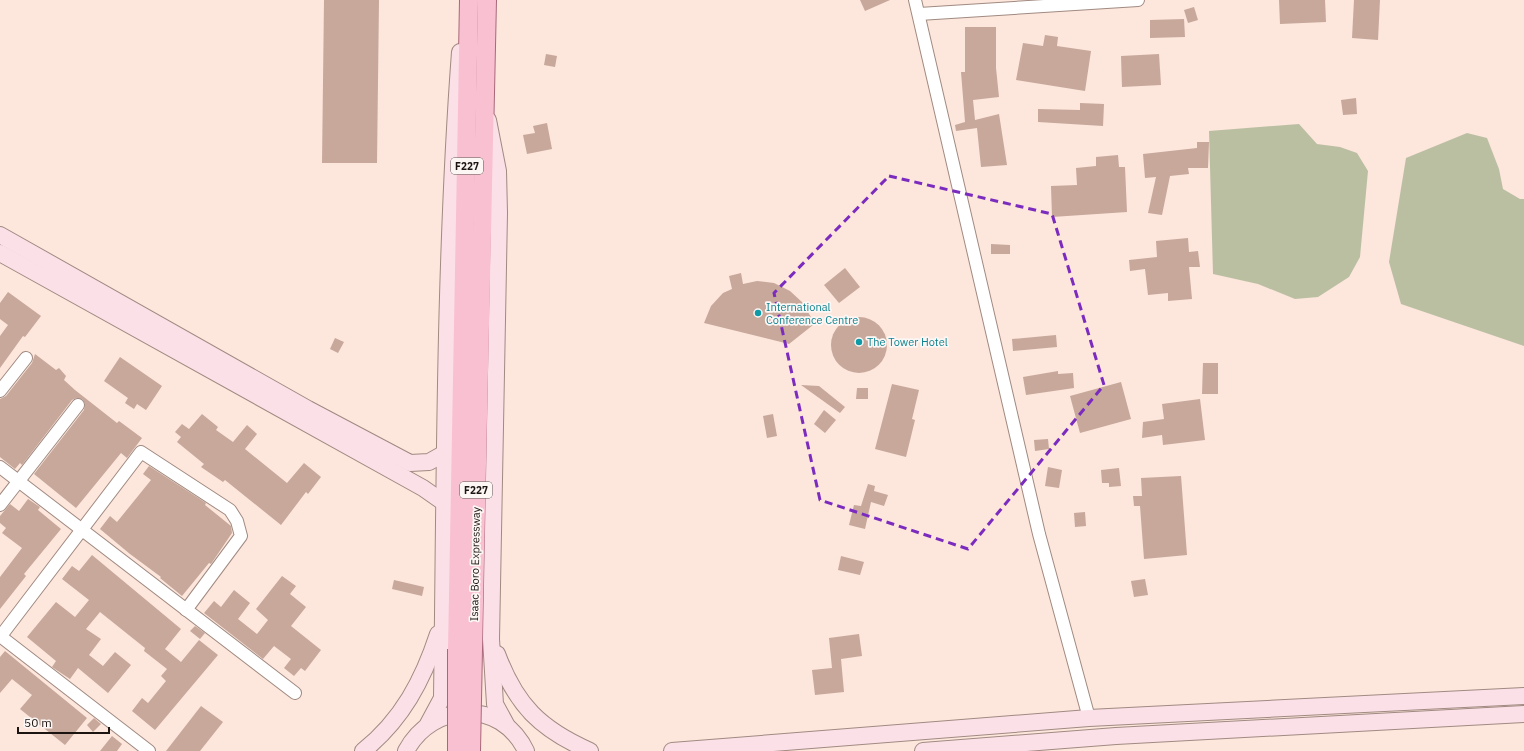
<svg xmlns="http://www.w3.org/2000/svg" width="1524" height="751" viewBox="0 0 1524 751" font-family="'IBM Plex Sans',sans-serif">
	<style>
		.forest { fill: #bbbfa2 }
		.building { fill: #c7a89b }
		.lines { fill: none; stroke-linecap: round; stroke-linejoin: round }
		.street-casing { stroke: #a08a81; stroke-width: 14 }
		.secondary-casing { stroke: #a08a81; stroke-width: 18 }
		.primary-casing { stroke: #a9687a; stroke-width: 20 }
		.street { stroke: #fff; stroke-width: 12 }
		.secondary { stroke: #fce0e8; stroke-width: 16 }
		.primary { stroke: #f9c0d1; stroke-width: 18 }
		.primary-bridge-casing { stroke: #a9687a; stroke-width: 20; stroke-linecap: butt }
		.primary-bridge { stroke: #f9c0d1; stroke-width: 18 }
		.marked { fill: none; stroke: #7b2cbf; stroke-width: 3; stroke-dasharray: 8 5; stroke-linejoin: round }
		.culture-dot { fill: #0f9aa8; stroke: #fcf7f5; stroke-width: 1.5 }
		.labels { text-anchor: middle; stroke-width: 3.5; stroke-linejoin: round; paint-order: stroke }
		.shield { fill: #fcf7f5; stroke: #5f5855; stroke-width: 1 }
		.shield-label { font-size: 10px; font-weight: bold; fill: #1c1410 }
		.culture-label { font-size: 11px; fill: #0d838f; stroke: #fcf7f5; text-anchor: start }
		.street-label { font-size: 11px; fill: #1c1410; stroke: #fcf7f5 }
	</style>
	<rect width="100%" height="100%" fill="#fde6dc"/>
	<g class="forest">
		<path d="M1299,124L1317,144L1340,147L1357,153L1368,171L1360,257L1349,277L1318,297L1295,299L1258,284L1213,274L1209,131Z"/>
		<path d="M1467,133L1487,138L1499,169L1503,189L1520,199H1524V346L1401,304L1389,262L1406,158Z"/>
	</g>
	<g class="building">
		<path d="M324,0H379L377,163H322Z"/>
		<path d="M860,0H890L865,11Z"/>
		<path d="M1279,0H1325L1326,22L1280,24Z"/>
		<path d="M1354,0H1380L1378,40L1352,38Z"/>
		<path d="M1194,7L1198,20L1188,23L1184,10Z"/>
		<path d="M1184,19L1185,37L1150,38V20Z"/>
		<path d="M965,27H996V68L999,97L973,100L975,120L999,114L1007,165L981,167L977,128L956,131L955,125L965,122L961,72H965Z"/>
		<path d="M1045,35L1058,37L1057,46L1091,51L1085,91L1016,80L1023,43L1043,46Z"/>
		<path d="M546,54L557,56L555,67L544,65Z"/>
		<path d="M1159,54L1161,85L1122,87L1121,56Z"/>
		<path d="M1356,98L1357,114L1343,115L1341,100Z"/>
		<path d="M1080,103L1104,104L1103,126L1038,122V109L1080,110Z"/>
		<path d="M547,123L552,149L527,154L523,135L535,133L533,126Z"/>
		<path d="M1197,142H1209L1208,168H1188L1189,174L1170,176L1162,215L1148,213L1156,177L1145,178L1143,154L1197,148Z"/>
		<path d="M1118,155L1119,167H1125L1127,212L1052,217L1051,186L1077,185L1076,168L1096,166V157Z"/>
		<path d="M1188,238L1189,252L1198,251L1200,267H1189L1192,299L1168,301V293L1148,295L1145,269L1130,271L1129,260L1157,257L1156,241Z"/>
		<path d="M991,244L1010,245V254H991Z"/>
		<path d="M845,268L860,287L839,303L824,285Z"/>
		<path d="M741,273L743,284L757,281L774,283L790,291L803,303L812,319L813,325L789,344L704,323L711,306L723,293L732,289L729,276Z"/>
		<path d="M8,292L41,316L25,337L23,336L0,368V336L8,325L0,319V303Z"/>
		<circle cx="859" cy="345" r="28"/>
		<path d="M1056,335L1057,347L1013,351L1012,339Z"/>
		<path d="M335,338L344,342L338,353L330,349Z"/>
		<path d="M35,354L56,370L59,368L66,376L64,380L75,390L117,423L119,421L142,438L127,458L121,453L76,508L34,474L84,410L85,403L82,399L76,398L72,400L22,465L20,463L15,469L0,457V399L6,396L32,363Z"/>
		<path d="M120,357L162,386L146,410L137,404L134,409L125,403L128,398L104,381Z"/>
		<path d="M1203,363H1218V394H1202Z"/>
		<path d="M1058,371V374L1073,373L1074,388L1026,395L1023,377Z"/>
		<path d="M1121,382L1131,419L1080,433L1070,396Z"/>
		<path d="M892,384L919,390L912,419L915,420L906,457L875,449Z"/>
		<path d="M801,385L819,386L845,407L840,413Z"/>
		<path d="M857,388H868V399H856Z"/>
		<path d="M1200,399L1205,440L1163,445L1162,435L1142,438L1143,422L1164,419L1162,404Z"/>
		<path d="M824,410L836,420L825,433L814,424Z"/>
		<path d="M202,414L218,427L216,430L233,442L247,425L257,434L245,449L287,483L304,463L321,477L308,494L306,492L281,525L225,480L223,482L201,467L204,464L177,442L181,437L175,432L182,424L189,429Z"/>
		<path d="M773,414L777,436L767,438L763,416Z"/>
		<path d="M1048,439L1049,449L1035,451L1034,440Z"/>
		<path d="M149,466L206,503L205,505L231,526L232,533L211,564L209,563L182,596L160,578L161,577L130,554L100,529L110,516L117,522L151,480L143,474Z"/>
		<path d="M1048,467L1062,470L1059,488L1045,486Z"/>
		<path d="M1119,468L1121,486L1109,487V483H1102L1101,470Z"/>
		<path d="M1181,476L1187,555L1144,559L1140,506H1134L1133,496H1142L1141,478Z"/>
		<path d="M868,484L875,486L874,491L888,495L884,506L871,502L865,529L849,525L854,505L861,506Z"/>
		<path d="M28,499L40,507L38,510L61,529L24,574L26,576L0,609V577L22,548L2,533L6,528L0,523V516L10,504L19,511Z"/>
		<path d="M1085,512L1086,526L1075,527L1074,513Z"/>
		<path d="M92,555L181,629L165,649L181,662L199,640L218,655L155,730L132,711L142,698L148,703L166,681L161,676L167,669L144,651L145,648L100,612L86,629L101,639L89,655L103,666L115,652L131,665L108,693L78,668L70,679L52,667L56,661L27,637L56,602L75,617L89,600L62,579L72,566L79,571Z"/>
		<path d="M841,556L864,562L860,575L838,570Z"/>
		<path d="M282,576L296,586L290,594L306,607L291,626L321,650L305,671L301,668L294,676L284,668L291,659L274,646L263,659L204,613L214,601L221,607L234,590L250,603L238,619L257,634L268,620L256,609Z"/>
		<path d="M1145,579L1148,595L1134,597L1131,581Z"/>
		<path d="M394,580L424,587L422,596L392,589Z"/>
		<path d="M195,626L205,633L200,639L190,631Z"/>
		<path d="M859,634L862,656L841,659L844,692L815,695L812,670L832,668L829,638Z"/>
		<path d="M5,651L87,718L65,745L20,709L32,695L12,679L0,693V657Z"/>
		<path d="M201,706L223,722L200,751H166Z"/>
		<path d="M94,718L101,724L93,732L87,725Z"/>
		<path d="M112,736L122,744L117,751H100Z"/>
	</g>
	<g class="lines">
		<g class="street-casing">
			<g id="street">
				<path d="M915,0L1039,534L1089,718"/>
				<path d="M919,14L1138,0"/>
				<path d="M0,391L26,358"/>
				<path d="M0,467L295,693"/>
				<path d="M0,505L78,405"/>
				<path d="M0,636L149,751"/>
				<path d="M0,637L141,452L230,510L237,521L241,536L186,610"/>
			</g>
		</g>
		<g class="secondary-casing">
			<g id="secondary">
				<path d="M488,120L498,171L499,213L491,639L495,704L507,726"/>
				<path d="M0,235L308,409L410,463L429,462L445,453"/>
				<path d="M0,253L423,488L443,502"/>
				<path d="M497,654C516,705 540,729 590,751"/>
				<path d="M428,724L442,698C445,483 444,267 460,52"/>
				<path d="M363,751C402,720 423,680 438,634"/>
				<path d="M406,751C432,702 501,698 526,751"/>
				<path d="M672,751L1089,718L1524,696"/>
				<path d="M923,751L1116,736L1524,714"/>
			</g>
		</g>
		<g class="primary-casing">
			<g id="primary">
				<path d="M457,649L469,0"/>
				<path d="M473,649L487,0"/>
			</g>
		</g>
		<use href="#street" class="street"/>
		<use href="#secondary" class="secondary"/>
		<use href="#primary" class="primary"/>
		<g class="primary-bridge-casing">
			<g id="primary-bridge">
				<path d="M457,751V649"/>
				<path d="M471,751L473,649"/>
			</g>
		</g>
		<use href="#primary-bridge" class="primary-bridge"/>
	</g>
	<path class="marked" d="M889,176L1052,214L1104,385L968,549L820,500L774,293Z"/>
	<g class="culture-dot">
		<circle cx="758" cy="313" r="4"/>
		<circle cx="859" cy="342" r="4"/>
	</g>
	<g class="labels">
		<g class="shield">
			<rect x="451" y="158" width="32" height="16" rx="3"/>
			<rect x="460" y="482" width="32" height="16" rx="3"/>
		</g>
		<g class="shield-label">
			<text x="467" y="170">F227</text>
			<text x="476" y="494">F227</text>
		</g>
		<g class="culture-label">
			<text x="766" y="311">International<tspan x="766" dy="13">Conference Centre</tspan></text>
			<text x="867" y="346">The Tower Hotel</text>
		</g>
		<g class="street-label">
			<text transform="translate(475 564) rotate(-89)" y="4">Isaac Boro Expressway</text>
		</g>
	</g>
	<path d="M18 727v6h91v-6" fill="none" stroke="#1c1410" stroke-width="2"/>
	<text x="24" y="727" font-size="12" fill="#1c1410" stroke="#fcf7f5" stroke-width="3" paint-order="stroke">50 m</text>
</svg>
